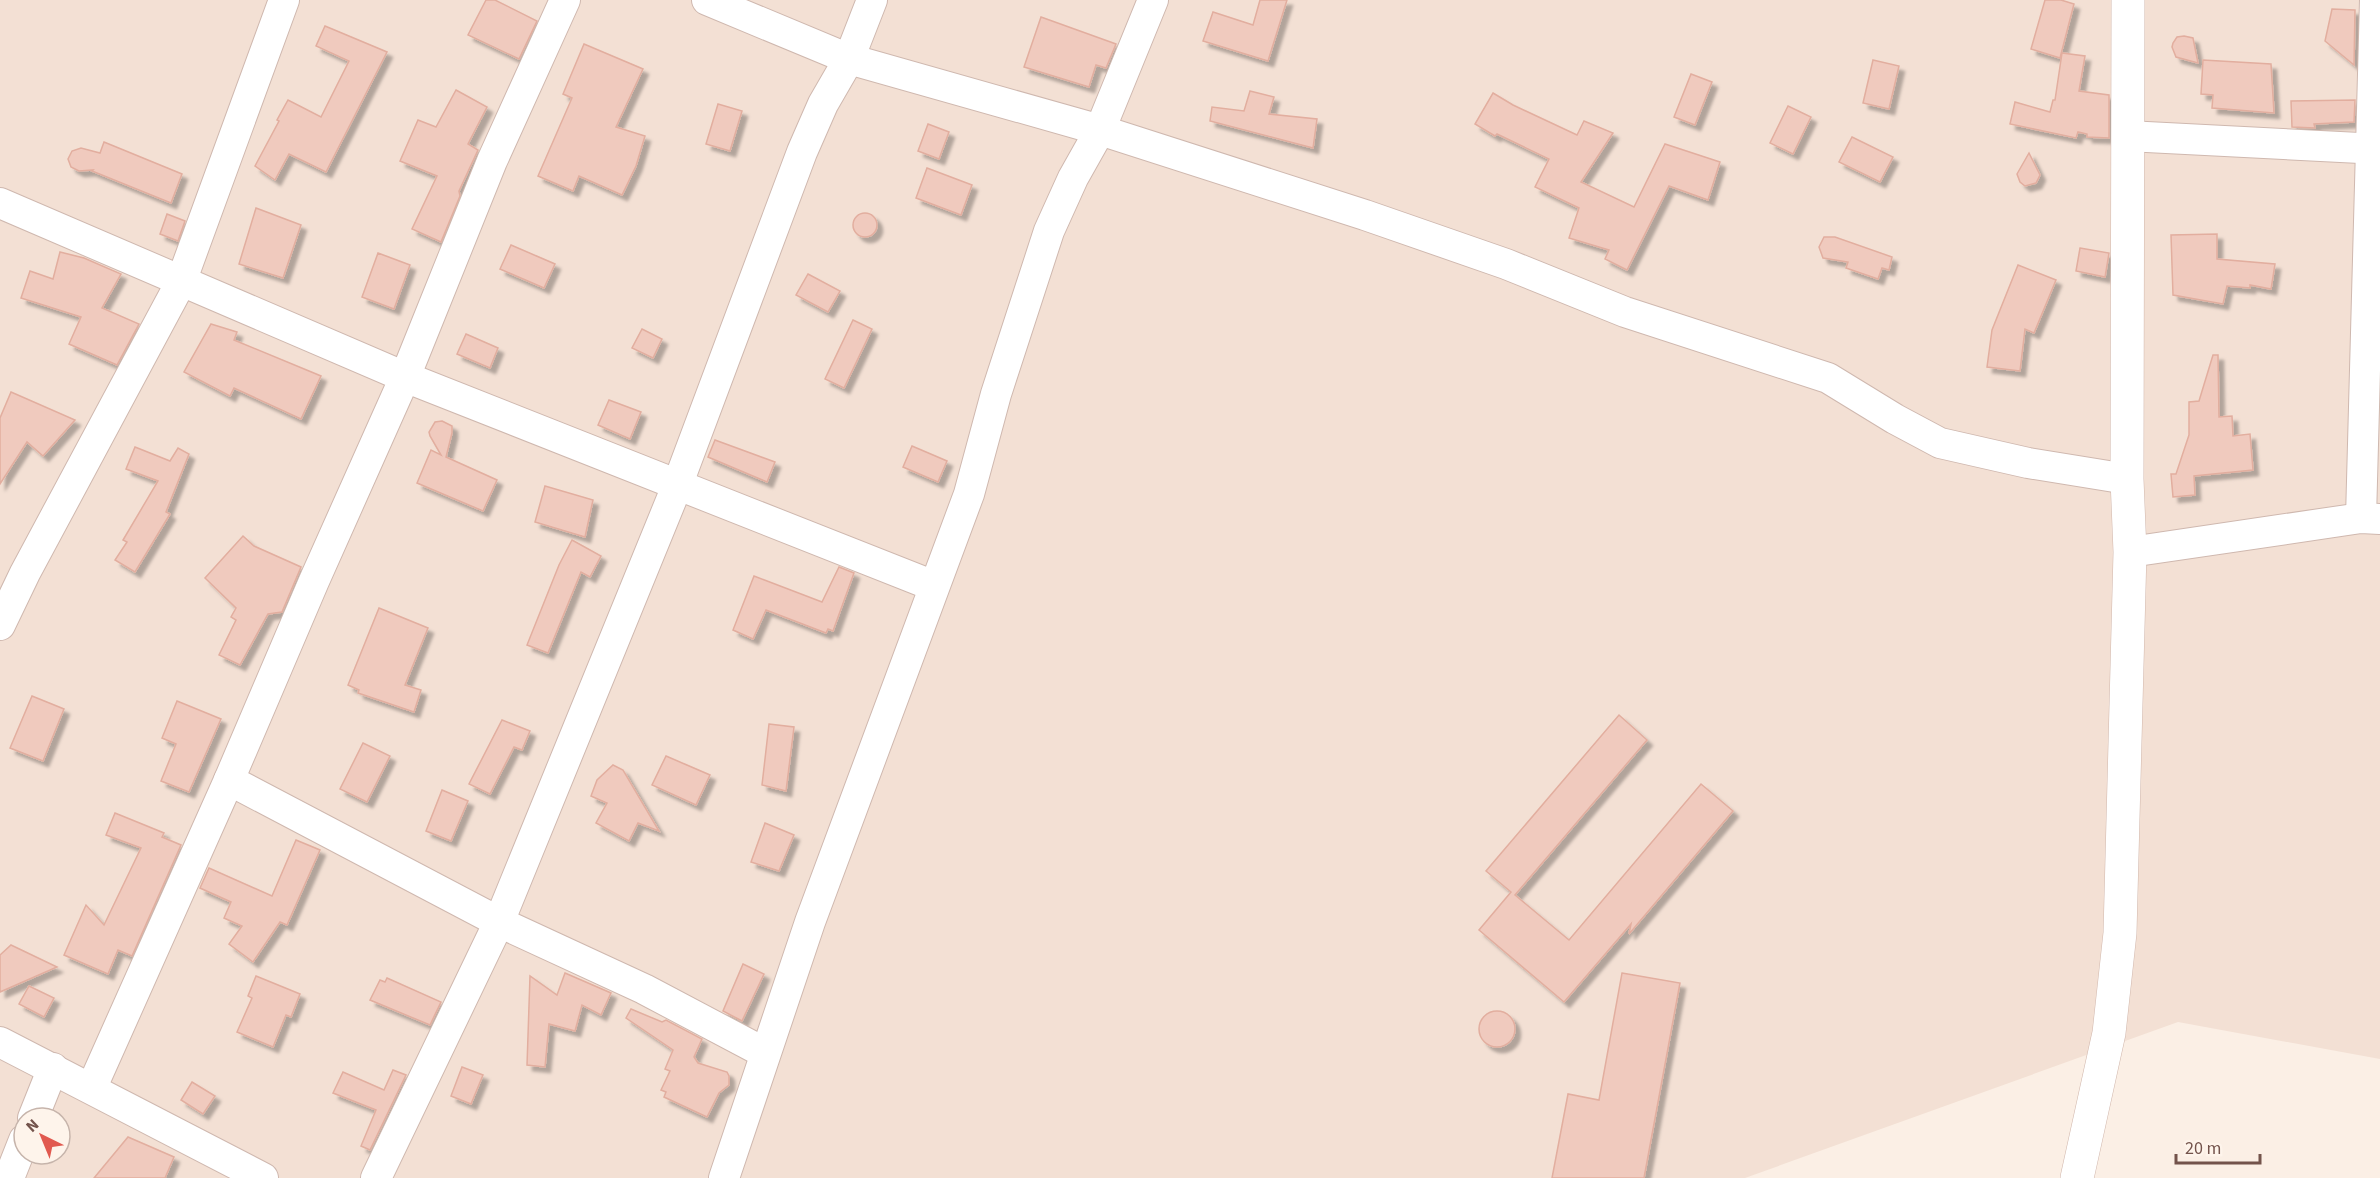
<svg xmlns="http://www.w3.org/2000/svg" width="2380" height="1178" viewBox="0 0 2380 1178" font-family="'Source Sans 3',sans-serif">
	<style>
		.residential { fill: #f3e0d4; fill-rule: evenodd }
		.building { fill: #f0cabe; stroke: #e2ae9f; stroke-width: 1.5; filter: url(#shadow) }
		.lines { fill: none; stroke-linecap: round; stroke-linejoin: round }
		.street-casing { stroke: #cfb8af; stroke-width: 32 }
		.secondary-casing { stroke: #d1b7ac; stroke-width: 34 }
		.street { stroke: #fff; stroke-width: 30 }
		.secondary { stroke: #fff; stroke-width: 33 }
	</style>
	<defs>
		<filter id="shadow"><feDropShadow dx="5.5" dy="5.5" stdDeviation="1.5" flood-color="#0004"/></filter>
	</defs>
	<rect width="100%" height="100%" fill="#fbefe5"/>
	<path class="residential" d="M0,0H2380V1059L2178,1022L1745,1178H0ZM24,1118H60V1154H24Z"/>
	<g class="building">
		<path d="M486,0H495L537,21L519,59L468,35Z"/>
		<path d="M1260,0H1287L1268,61L1203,41L1213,12L1253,25Z"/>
		<path d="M2045,0H2061L2074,4L2060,58L2031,49Z"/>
		<path d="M2332,9L2355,10L2354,65L2325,41Z"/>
		<path d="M1041,17L1116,44L1106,68L1096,65L1089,87L1024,67Z"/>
		<path d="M325,26L387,52L326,172L289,154L275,180L255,166L279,121L277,120L288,100L321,117L349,61L316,46Z"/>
		<path d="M2184,36L2193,38L2198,63L2176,57L2172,47L2173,43L2177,37Z"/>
		<path d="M584,44L643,69L616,127L645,136L636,166L622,195L579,176L573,191L538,176L572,98L563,94Z"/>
		<path d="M2062,53L2085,56L2079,91L2109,95V138L2087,137V134L2078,132L2076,138L2010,124L2015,102L2050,112L2053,100H2055Z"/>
		<path d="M1873,60L1899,66L1889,109L1863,103Z"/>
		<path d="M2203,60L2271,64L2274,113L2212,108L2213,95L2201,94Z"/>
		<path d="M1691,74L1712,82L1695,125L1674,117Z"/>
		<path d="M456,90L487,107L468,144L478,150L459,191L460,196L441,242L412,229L437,176L400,161L418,120L436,127Z"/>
		<path d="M1250,91L1274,97L1269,114L1317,119L1313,148L1210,121L1212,107L1244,111Z"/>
		<path d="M1493,93L1513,105L1577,135L1584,121L1613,133L1581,182L1634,207L1665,144L1720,162L1708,200L1669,186L1627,270L1605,259L1609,250L1569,238L1579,208L1535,187L1549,159L1497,134L1495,136L1475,124Z"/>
		<path d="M2355,100L2354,122L2314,124L2315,128L2292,127L2291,101Z"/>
		<path d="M718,104L742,111L730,151L706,144Z"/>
		<path d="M1788,106L1811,117L1793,154L1770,143Z"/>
		<path d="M928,124L949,132L939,159L918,151Z"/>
		<path d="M1852,137L1893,157L1880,182L1839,162Z"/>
		<path d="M104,142L182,174L171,203L92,171L93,170L79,171L71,167L68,159L72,151L81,148L100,153Z"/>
		<path d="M2029,153L2040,175L2036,183L2025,186L2020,182L2017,174Z"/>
		<path d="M927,168L972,185L961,215L916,198Z"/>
		<path d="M256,208L301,225L283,278L239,264Z"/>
		<circle cx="865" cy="225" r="12"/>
		<path d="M167,214L185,221L178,241L160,234Z"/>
		<path d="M2217,234V259L2275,264L2271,289L2250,285V288L2227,286L2223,304L2173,295L2171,235Z"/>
		<path d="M1824,237H1835L1892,257L1889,270L1882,268L1878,279L1846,268L1848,262L1823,258L1819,247Z"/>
		<path d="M511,245L555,264L544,288L500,269Z"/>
		<path d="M2080,248L2109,253L2105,277L2076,271Z"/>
		<path d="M60,252L84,258L121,274L102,308L139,324L117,365L69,344L81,317L21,298L30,271L53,279Z"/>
		<path d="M378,253L410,265L394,309L362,297Z"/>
		<path d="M2018,265L2056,280L2034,333L2025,329L2020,371L1987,367L1992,330Z"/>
		<path d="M808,274L840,291L828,312L796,295Z"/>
		<path d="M853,320L872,329L844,388L825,379Z"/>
		<path d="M211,324L237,332L234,340L321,376L301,419L234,388L230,396L184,372Z"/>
		<path d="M642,329L662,339L653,358L632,348Z"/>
		<path d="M466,334L498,348L490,368L457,354Z"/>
		<path d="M2213,355H2218L2219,417L2232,416L2233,436L2250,434L2253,470L2194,476L2195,495L2173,497L2171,474H2176L2189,435V402L2199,401Z"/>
		<path d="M11,392L75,420L43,456L27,442L0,484V418Z"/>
		<path d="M609,400L641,412L630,439L598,425Z"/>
		<path d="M442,421L452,426V433L446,457L497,480L483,511L417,483L431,450L441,455L430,436L429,432L435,422Z"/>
		<path d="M715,440L775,462L767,482L708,457Z"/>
		<path d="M912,446L947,461L938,482L903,467Z"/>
		<path d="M135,447L170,461L178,448L189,454L166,512L170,514L135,572L115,560L127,542L123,540L158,481L126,469Z"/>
		<path d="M545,486L593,500L585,537L535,522Z"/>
		<path d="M243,536L254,546L301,567L282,612L268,614L240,665L219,655L236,620L231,617L236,608L205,578Z"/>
		<path d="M572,540L601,556L590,577L581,572L548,653L527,645L559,565Z"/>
		<path d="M839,567L854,573L833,631L828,629L826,633L766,610L753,639L733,630L754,576L822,602Z"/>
		<path d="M379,608L428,628L405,685L421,690L414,712L358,693L359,690L348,685Z"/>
		<path d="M32,696L64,709L43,761L10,748Z"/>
		<path d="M177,701L221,719L189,792L161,781L176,744L162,738Z"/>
		<path d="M1619,715L1647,740L1515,895L1569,940L1701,784L1733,811L1629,934L1631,924L1564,1002L1479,930L1511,892L1486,871Z"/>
		<path d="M502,720L530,731L522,750L514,747L490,794L469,784Z"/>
		<path d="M769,724L794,727L786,791L762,785Z"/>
		<path d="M363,743L390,756L367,802L340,789Z"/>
		<path d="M666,756L710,775L696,805L652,785Z"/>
		<path d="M613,765L623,770L659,831L638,823L629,841L596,823L607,803L591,796L597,780Z"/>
		<path d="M442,790L468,801L451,841L426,831Z"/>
		<path d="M115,813L164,833L162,837L181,845L132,956L118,950L108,974L64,955L86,905L104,925L141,848L106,835Z"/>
		<path d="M765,823L794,835L779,871L751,862Z"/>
		<path d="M296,840L320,850L287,925L280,922L253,962L229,944L242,926L224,918L231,902L200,888L209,868L272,896Z"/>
		<path d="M11,945L57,967L0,992V955Z"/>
		<path d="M743,964L764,974L742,1021L723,1011Z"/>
		<path d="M565,973L611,993L601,1015L582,1005L575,1031L549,1024L545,1067L527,1065L530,976L557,995Z"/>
		<path d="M1622,973L1680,983L1644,1178H1552L1568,1094L1599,1100Z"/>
		<path d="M256,976L300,994L291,1017L286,1015L273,1047L237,1032L252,998L248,996Z"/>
		<path d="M387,978L441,1002L430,1025L370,1000L380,980L385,982Z"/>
		<path d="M29,986L54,998L44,1017L19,1004Z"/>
		<path d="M631,1009L662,1022L666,1020L702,1039L694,1057L698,1063L727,1072L729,1076V1085L719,1093L707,1117L664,1097L666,1092L661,1090L670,1071L665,1069L673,1050L626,1018Z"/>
		<circle cx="1497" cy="1029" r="18"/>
		<path d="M462,1067L483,1075L471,1104L451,1096Z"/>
		<path d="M393,1070L406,1075L370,1150L361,1146L376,1110L333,1093L343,1072L384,1090Z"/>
		<path d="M192,1082L215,1096L203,1114L181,1100Z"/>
		<path d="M128,1137L174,1157L165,1178H94Z"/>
	</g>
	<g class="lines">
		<g class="street-casing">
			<g id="street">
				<path d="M707,0L849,59L1100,130L1365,215L1506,264L1625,312L1828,378L1895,419L1940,443L2028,463L2127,479"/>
				<path d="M2127,136L2380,149"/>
				<path d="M0,203L405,377L934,586"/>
				<path d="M2361,518L2375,0"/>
				<path d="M2130,552L2361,518L2380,519"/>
				<path d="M0,625L25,573L181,282L284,0"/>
				<path d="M229,780L499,922L644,989L765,1053"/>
				<path d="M0,1042L263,1178"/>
				<path d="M92,1087L229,780L314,581L405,377L492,161L565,0"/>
				<path d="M33,1118L53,1068"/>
				<path d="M9,1178L24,1140"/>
				<path d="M376,1178L499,922L677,486L802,152L823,104L849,59L872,0"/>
				<path d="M724,1178L810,922L969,494L996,394L1049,231L1073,178L1100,130L1153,0"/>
			</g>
		</g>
		<g class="secondary-casing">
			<path id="secondary" d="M2077,1178L2109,1033L2120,933L2130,552L2127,479L2128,0"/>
		</g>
		<use href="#street" class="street"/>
		<use href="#secondary" class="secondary"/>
	</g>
	<g transform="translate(42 1136) rotate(317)"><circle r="28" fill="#fef4eb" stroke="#c6b4ab" stroke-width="1.5"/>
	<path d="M0-4.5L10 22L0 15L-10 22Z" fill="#e1594f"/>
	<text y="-9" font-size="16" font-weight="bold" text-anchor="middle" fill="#73534b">N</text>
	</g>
	<path d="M2176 1154v9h84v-9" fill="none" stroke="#73534b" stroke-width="3"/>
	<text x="2185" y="1154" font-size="18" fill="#73534b" stroke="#fef4eb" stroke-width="4.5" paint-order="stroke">20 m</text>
</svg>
